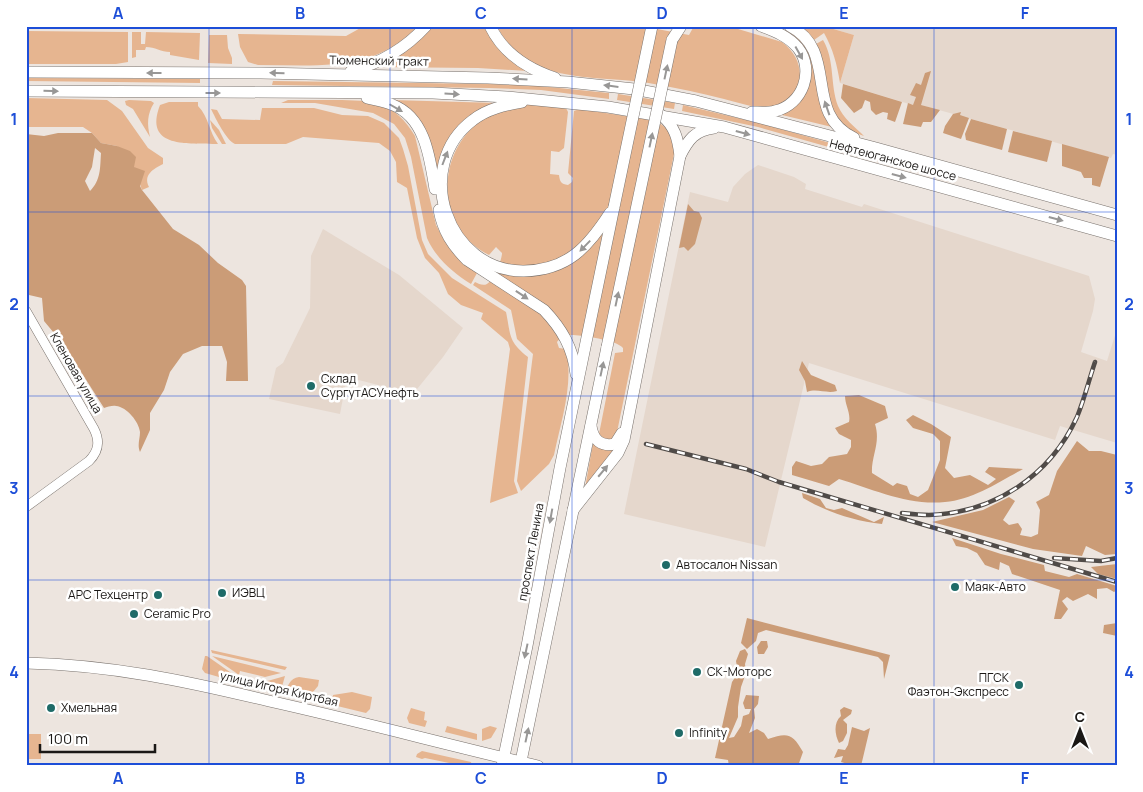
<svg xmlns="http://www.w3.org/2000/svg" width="1143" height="792" viewBox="0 0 1143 792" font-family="Manrope,sans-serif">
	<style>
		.built { fill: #e5d7cc }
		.green { fill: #e6b590 }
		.forest { fill: #cb9c77; fill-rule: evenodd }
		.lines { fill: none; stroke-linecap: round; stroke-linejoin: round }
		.minor-casing { stroke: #79726d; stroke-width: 10 }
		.major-casing { stroke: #79726d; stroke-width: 12 }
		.minor { stroke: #fff; stroke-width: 9 }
		.major { stroke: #fff; stroke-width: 11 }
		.rail-casing { stroke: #504b48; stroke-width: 4.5 }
		.rail { stroke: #fff; stroke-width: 2.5; stroke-dasharray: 8; stroke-linecap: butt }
		.major-bridge-casing { stroke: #79726d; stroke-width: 12; stroke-linecap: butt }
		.major-bridge { stroke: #fff; stroke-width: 11 }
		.oneway { fill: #989796 }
		.grid { fill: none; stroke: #1d4ed8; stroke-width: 1; stroke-opacity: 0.55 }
		.poi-dot { fill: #1f6b68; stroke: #fff; stroke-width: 2 }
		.labels { text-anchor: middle; stroke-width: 5; stroke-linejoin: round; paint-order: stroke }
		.street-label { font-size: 12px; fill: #1b1816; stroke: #fff }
		.poi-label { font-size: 12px; fill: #1b1816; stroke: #fff; text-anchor: start }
		.neatline { fill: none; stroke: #1d4ed8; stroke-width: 2 }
		.grid-label { font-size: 16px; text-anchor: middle; font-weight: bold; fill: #1d4ed8 }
	</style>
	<rect width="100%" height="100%" fill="#ede5df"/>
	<g class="built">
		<path d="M146,26H351L346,29Z"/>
		<path d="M823,26H1117V155L1113,154L1111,158L921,105L919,107L840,83L854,35Z"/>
		<path d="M758,165L794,177L806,184L805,189L862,207L864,204L1089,276L1095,299L1093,311L1081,352L1107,361L1117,329V443L1060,426L1055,440L809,363L765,547L624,514L690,192L728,202L733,187L745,174Z"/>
		<path d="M323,229L399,275L463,328L443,357L413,394L347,377L340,414L269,399L276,368L283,363L310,308L311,256Z"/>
	</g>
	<g class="green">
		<path d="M364,26H418C374,73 317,65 258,65L248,62L240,47L238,34L346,36Z"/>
		<path d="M431,26H487L528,71L478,68L376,67Z"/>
		<path d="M497,26H641L689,35L694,26H728L782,42C812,64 803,106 765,107C752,108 737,102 724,99C701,93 677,88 654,84C618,77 574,81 541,67C522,59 506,45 497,26Z"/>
		<path d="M773,26C831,41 807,89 832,127L782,115L781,113L790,109L809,61Z"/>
		<path d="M798,26H823L854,35L840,83C837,64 833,49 824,33L814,40Z"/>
		<path d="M26,31L128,32V62L116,64H26Z"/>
		<path d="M132,32H141V44H145L146,32L200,33L199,60L170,55V52C161,52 155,47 146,47L145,50H136V57L132,58Z"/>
		<path d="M209,35H227L228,48L232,58V64L208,63Z"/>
		<path d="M823,40C835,60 830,85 838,106C843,118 855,127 864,136C857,133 848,131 843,126C822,105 829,69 816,44Z"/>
		<path d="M26,78L200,79V83L26,81Z"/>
		<path d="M273,81L488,84L539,86L609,93V99L541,90L489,88L272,85Z"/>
		<path d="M618,94L675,103L674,109L617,100Z"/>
		<path d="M26,98L107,100L122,111L148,148L163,158V164C153,169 143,175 149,187L142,190L134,167L117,146L101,143L92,133L83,127H26Z"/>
		<path d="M129,100L151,101L154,103C147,114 147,124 150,137L133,109L126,105L125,101Z"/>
		<path d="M288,100C304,100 320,100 335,100C372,100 395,102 415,136L436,225L444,240L477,273L471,284C453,273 435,257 427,238L411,157L405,138L394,124L373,113L315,103H281Z"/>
		<path d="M392,100L497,103L478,112L438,175L429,150Z"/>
		<path d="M169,102H198V106C209,117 209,132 218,144C189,143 143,149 160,105Z"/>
		<path d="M521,105H535L566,108L568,112L564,148L559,152L551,151L550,174L559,175C560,182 561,184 568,185L572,182L573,178L568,173L574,111L579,109L652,120C668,125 675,137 674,154L616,437L606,441L599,434L615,353L623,352V348C617,340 581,335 571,335C566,335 561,337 557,342L559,348L566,349C574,384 561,421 554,455L549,464L521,491L517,481L533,354L517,339L511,310L473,285L475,282C479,284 483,286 487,284C494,280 502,260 502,253L496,247L489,255C439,230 434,162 475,125C488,114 506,111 521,105Z"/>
		<path d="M683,105L759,123L947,176L946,180L758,127L682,111Z"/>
		<path d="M262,108H314L342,115L368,116L384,123L399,138L403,149L408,166L422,240L428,254L452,278L506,312C511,336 508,341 528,357L514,481L518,493L490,503L510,349L508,342L481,319L483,313L461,305L448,294L439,273L425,258L417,238L407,188L397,182L396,162L390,151L379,143L303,137L286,144H235C226,140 216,119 211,109L217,110L222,119L260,120Z"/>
		<path d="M210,120L219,130L226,144H222L212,128Z"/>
		<path d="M593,443L618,447L585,488Z"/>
		<path d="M211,650L287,667L285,670L212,653Z"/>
		<path d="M205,656H207L237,677L226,679L205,673L202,669Z"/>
		<path d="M212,656L281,673L265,677L240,671L239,675Z"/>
		<path d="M285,676L281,690L264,682Z"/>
		<path d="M299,677L319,680L318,686L308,698L286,694C287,686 290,678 299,677Z"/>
		<path d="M352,692L372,697L370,709L366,713L333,705L332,702L333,695Z"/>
		<path d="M411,708L425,712L424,720L427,721L425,727L409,723L407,718Z"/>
		<path d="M447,726L477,734V740L445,732Z"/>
		<path d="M490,726L497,728L491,738L482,741V729Z"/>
		<rect x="28" y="734" width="13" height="25"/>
		<path d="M422,751L471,762L472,766L464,764L463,766H455L454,764L425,758L422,759L416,757L417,754Z"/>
	</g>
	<g class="forest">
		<path d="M931,71L921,105L940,110L931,122H923L921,127L903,124L908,103L913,105L916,97L910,95L916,83L921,85L925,73Z"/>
		<path d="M843,84L902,102L895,122L887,119L888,113L883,112L876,115L871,110L870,102L865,100L862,108L854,113L841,98Z"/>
		<path d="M961,112L960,115L969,118L961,139L943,133L945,126L953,114Z"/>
		<path d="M971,119L1007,129L1002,150L966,140L965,134Z"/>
		<path d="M1013,131L1052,141L1047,162L1008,152Z"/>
		<path d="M58,133H92L101,143L117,146L130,151L136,157L134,167L145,171L140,186L142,190L173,229L199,245L218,263L242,280L246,286L248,381H226L227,362L222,346H202L183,354L170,372L164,390L150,413V430L140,452C137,445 140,439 140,432C139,422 127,407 116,406C113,405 107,407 104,408L64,345L44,321L42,298L29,295L26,290V134L44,136ZM95,148L101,153C100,168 101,180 90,191L85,181L92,167Z"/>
		<path d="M1062,144L1109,157L1100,187L1092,185V178H1084L1081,172L1062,166Z"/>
		<path d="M688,204L694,211L699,212L702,218L695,244L688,251L684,247L679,248Z"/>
		<path d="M802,361L811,375L835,385L837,391C826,394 817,388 807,392L805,381L799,370Z"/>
		<path d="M859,395L885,406L888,418L875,424C881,443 871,456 872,473L893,486L897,483L907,486L910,494L918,497L928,490L940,460V441L933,434L913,428L906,420L913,415L931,424L951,437L945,468L954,478L970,475L988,485L996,479L985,472L989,467L1023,469C999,482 972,500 945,502C909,506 872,489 839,479L829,486L792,475V467L796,461L811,466L822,464L829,457L847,454L851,447V440L839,434L835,428L849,422C851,413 845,405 845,396Z"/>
		<path d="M1077,441L1089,451H1101L1117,455V554L1105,555L1086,546L1082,556L1033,549L932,522L983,510L1009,497L1015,501L1003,520L1009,525L1018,523L1022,529L1020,535L1031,537L1038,534L1040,510L1036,502L1049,495L1057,471Z"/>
		<path d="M802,493L820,499L826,508L834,510L842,508L874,522L884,517L882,524C854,521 827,512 803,498Z"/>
		<path d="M952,538L1001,554L1044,565L1045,571L1069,577L1077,574L1117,586V590L1114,592L1107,588L1097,589V599L1088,594L1073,601L1067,597L1062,601L1068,609L1061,619H1054L1060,590L1012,574L1009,566L1000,562L999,570L985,565L977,553L967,548L956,546Z"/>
		<path d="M1117,564V579L1098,574L1091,567Z"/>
		<path d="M747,618L890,655L884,679L883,662L878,657L766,630L758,633L756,641L747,649L741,643Z"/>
		<path d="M1117,623V636L1103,633L1104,625Z"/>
		<path d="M761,641H767L768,647L764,654H758L757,647Z"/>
		<path d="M745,649L748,654L745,664L746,673L741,687L738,707V717L729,738L734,737L741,726L743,716L749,714L751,709H745L743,703L746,695L759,696L758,704L754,709L755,718L749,733L757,729L764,733L768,739C788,732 793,734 803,752L798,766H729L728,760L715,758L732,682L738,673L736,661L740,651Z"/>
		<path d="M844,707L852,710L851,714L843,720L847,724V733L843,741L839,743C835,735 833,723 841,716L840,710Z"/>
		<path d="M852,727L864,731L870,728L861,766H849L848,764L841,762L843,756L834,758L838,749L845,750L848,745Z"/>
	</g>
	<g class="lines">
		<g class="minor-casing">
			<path id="minor" d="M26,311L94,429C100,441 99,451 89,461L26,507"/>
		</g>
		<g class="major-casing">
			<g id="major">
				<path d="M490,26C503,53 528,69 555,78"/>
				<path d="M790,26C840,52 802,113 854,138"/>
				<path d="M672,40L681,26"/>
				<path d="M351,71C381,63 405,49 426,26"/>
				<path d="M26,72L261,73L488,78L568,82L634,89L696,101L876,148L1117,215"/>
				<path d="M26,91L433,93L507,97L608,107L724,127L1117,236"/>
				<path d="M367,98C375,100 385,101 393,105C426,118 430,160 435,189"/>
				<path d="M522,102C505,105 487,109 473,120C411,166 447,272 524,271C568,270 588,247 610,213"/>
				<path d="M752,112C759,112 768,113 775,111C803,105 815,70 798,48C788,36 774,31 761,26"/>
				<path d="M661,115C675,126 678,139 680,156"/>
				<path d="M439,210C443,231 452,245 467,260L544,310C562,329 573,348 576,374"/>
				<path d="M591,426C593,440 601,447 615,444L622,433"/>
				<path d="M573,510L618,453L624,440L680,156C688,140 695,130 714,128"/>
				<path d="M26,663C112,665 186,681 269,701C359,721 448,745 538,766"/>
				<path d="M502,766L527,646L560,468L614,207"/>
				<path d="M520,766L607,347"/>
			</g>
		</g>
		<use href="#minor" class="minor"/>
		<use href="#major" class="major"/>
		<g class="rail-casing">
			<g id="rail">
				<path d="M646,444L746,469L779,482L1117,582"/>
				<path d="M902,513C911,514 920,515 929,515C994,513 1050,476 1077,417C1084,400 1089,380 1095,362"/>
				<path d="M1054,558L1101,561L1117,558"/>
			</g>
		</g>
		<use href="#rail" class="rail"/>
		<g class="major-bridge-casing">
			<g id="major-bridge">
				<path d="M614,207L652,26"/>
				<path d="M607,347L672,40"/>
			</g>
		</g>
		<use href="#major-bridge" class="major-bridge"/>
	</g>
	<defs><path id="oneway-solid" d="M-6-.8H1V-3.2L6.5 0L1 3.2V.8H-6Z" transform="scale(1.25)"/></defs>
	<g class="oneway">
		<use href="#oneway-solid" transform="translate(799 53) rotate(61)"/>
		<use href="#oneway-solid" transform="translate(666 72) rotate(-78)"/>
		<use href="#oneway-solid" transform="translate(154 73) rotate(-180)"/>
		<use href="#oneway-solid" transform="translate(277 73) rotate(-179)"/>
		<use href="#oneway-solid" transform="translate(520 79) rotate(-177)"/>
		<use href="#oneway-solid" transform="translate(611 86) rotate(-173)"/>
		<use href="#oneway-solid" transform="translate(51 91) rotate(1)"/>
		<use href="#oneway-solid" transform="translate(213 93)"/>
		<use href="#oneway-solid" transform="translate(452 94) rotate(3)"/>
		<use href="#oneway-solid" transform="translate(396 108) rotate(30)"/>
		<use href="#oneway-solid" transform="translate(827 108) rotate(-109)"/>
		<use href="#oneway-solid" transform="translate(743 133) rotate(15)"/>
		<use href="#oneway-solid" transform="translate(651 140) rotate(-78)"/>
		<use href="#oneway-solid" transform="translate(445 158) rotate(-69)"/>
		<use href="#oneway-solid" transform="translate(899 176) rotate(15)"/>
		<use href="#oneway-solid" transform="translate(1056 219) rotate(15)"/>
		<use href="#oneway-solid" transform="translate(585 246) rotate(134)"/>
		<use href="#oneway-solid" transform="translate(522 295) rotate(34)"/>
		<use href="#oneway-solid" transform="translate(617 299) rotate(-78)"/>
		<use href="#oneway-solid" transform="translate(602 369) rotate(-78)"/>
		<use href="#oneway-solid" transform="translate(603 471) rotate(-50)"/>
		<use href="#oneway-solid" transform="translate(551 516) rotate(100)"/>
		<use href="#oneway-solid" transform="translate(526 651) rotate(102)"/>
		<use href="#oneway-solid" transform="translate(527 735) rotate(-78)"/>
	</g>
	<path class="grid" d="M209,26V766M390,26V766M572,26V766M753,26V766M934,26V766M26,212H1117M26,396H1117M26,580H1117"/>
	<g class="poi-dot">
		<circle cx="311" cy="386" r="5"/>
		<circle cx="666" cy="565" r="5"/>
		<circle cx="955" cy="587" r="5"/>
		<circle cx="222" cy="593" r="5"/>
		<circle cx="158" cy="595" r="5"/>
		<circle cx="134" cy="614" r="5"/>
		<circle cx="697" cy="672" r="5"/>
		<circle cx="1019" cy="685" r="5"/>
		<circle cx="51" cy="708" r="5"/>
		<circle cx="679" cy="733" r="5"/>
	</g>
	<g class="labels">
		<g class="street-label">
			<text transform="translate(379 61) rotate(1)" y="4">Тюменский тракт</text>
			<text transform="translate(893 160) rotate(15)" y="4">Нефтеюганское шоссе</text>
			<text transform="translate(76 373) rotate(60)" y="4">Кленовая улица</text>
			<text transform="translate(531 552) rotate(-80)" y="4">проспект Ленина</text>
			<text transform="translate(279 689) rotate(13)" y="4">улица Игоря Киртбая</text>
		</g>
		<g class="poi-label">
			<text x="321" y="383">Склад<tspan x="321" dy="14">СургутАСУнефть</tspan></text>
			<text x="676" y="569">Автосалон Nissan</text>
			<text x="965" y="591">Маяк-Авто</text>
			<text x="232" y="597">ИЭВЦ</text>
			<text x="148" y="599" text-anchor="end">АРС Техцентр</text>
			<text x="144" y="618">Ceramic Pro</text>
			<text x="707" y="676">СК-Моторс</text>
			<text x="1009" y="682" text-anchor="end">ПГСК<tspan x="1009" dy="14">Фаэтон-Экспресс</tspan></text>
			<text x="61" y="712">Хмельная</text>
			<text x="689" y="737">Infinity</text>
		</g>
	</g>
	<rect width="1143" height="792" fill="none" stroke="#ffffff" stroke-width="55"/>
	<g transform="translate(1080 730)" stroke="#ffffff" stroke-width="4" paint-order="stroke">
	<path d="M0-4L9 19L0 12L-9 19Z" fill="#1b1816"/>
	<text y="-8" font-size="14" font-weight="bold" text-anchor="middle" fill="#1b1816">С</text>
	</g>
	<path d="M40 744v8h115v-8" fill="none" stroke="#1b1816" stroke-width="2.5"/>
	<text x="48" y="744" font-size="15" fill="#1b1816" stroke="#ffffff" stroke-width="4" paint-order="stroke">100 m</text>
	<rect x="28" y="28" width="1088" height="736" class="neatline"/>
	<g class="grid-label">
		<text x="118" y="19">A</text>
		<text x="300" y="19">B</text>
		<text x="481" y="19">C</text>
		<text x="662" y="19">D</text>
		<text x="844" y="19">E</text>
		<text x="1025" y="19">F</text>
		<text x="14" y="125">1</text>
		<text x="1129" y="125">1</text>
		<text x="14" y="310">2</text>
		<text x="1129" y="310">2</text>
		<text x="14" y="494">3</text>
		<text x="1129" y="494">3</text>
		<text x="14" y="678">4</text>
		<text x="1129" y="678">4</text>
		<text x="118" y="784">A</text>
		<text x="300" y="784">B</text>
		<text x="481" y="784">C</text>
		<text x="662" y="784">D</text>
		<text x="844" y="784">E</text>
		<text x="1025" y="784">F</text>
	</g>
</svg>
